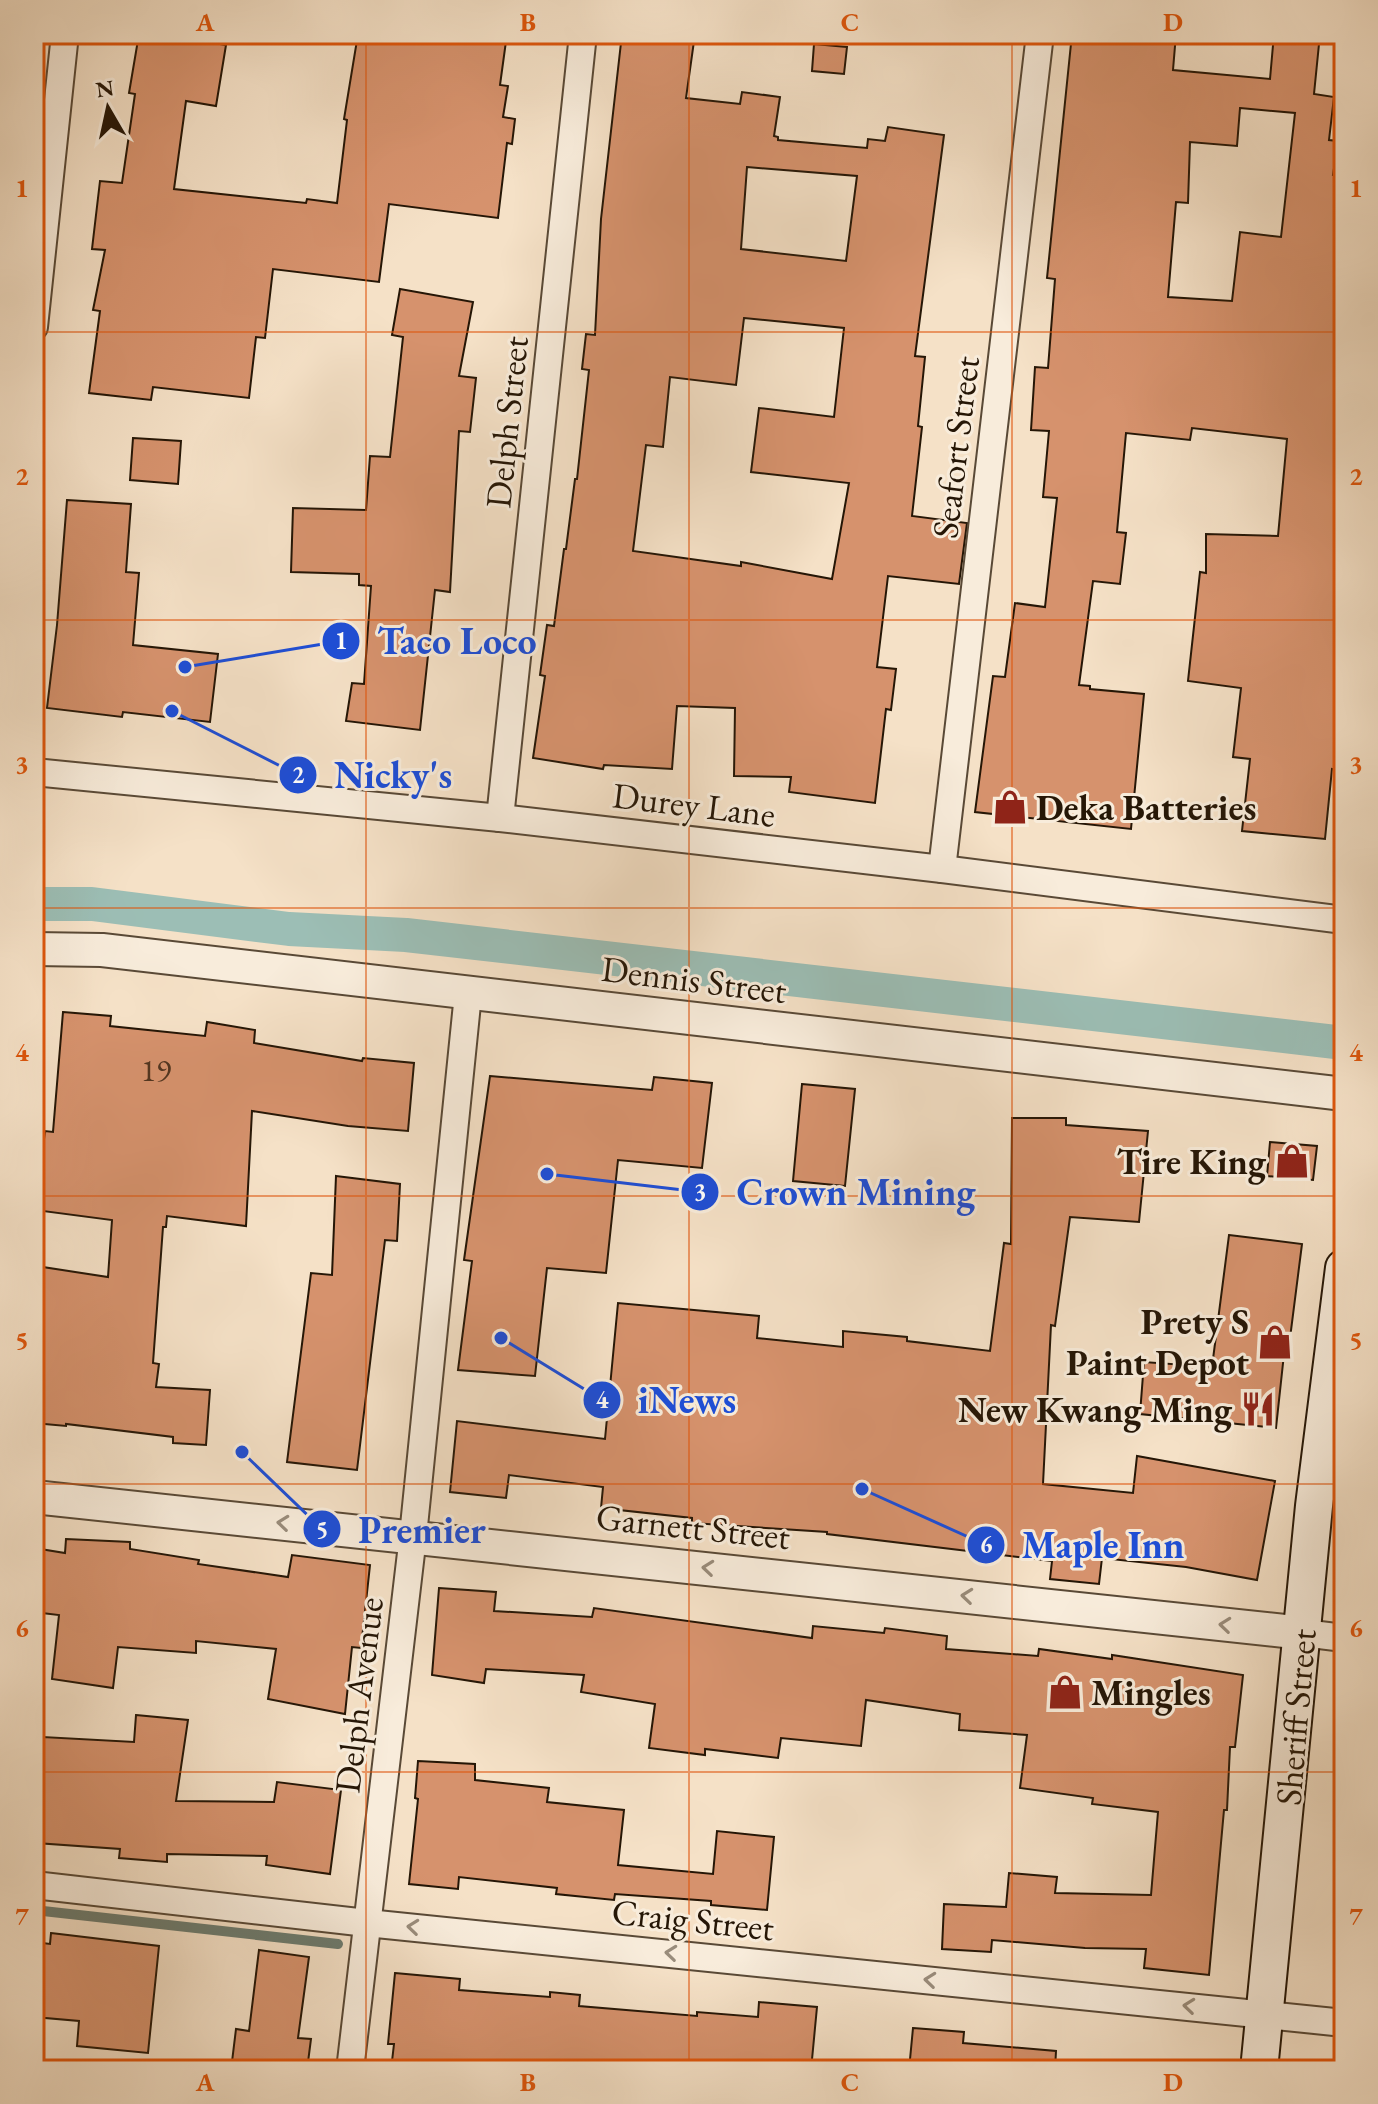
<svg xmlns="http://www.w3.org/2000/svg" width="1378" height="2104" viewBox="0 0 1378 2104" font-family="'EB Garamond',serif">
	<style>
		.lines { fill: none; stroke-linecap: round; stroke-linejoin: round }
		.stream { stroke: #6c7b6f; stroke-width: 10 }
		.canal { stroke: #9cbeb5; stroke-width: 34 }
		.building { fill: #d6926d; stroke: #251606; stroke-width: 2; fill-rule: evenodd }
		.minor-casing { stroke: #594936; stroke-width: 30 }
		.tertiary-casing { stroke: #594936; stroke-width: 36 }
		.secondary-casing { stroke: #251606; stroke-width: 40 }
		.minor { stroke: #f8ecdb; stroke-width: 26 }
		.tertiary { stroke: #f8ecdb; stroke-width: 32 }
		.secondary { stroke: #f8ecdb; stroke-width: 36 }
		.oneway { stroke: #998c7b }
		.grid { fill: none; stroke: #de560c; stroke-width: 2; stroke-opacity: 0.55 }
		.labels { text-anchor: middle; stroke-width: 6; stroke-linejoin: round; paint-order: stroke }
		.number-label { font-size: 32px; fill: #513520 }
		.street-label { font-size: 36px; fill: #251606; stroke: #f8ecdb }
		.poi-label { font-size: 36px; font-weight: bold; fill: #251606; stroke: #f8ecdb; text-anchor: end }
		.leader { fill: none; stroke: #1d4ed8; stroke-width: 3 }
		.callout-dot { fill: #1d4ed8; stroke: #f8ecdb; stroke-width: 3 }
		.mark-label { font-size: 24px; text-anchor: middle; font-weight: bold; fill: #fff }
		.callout-label { font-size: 38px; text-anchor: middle; font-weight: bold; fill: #1d4ed8; stroke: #f8ecdb; stroke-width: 6; stroke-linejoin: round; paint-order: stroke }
		.neatline { fill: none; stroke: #de560c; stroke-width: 3 }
		.grid-label { font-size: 26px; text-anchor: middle; font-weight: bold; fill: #de560c }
	</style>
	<rect width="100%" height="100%" fill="#f5e1c7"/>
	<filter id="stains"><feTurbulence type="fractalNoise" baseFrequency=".0025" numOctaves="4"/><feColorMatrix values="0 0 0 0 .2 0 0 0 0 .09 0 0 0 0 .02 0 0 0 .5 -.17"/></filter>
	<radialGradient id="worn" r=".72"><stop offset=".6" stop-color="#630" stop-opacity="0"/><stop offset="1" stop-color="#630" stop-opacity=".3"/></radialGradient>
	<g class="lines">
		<path class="stream" d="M34,1910L338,1944"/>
		<path class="canal" d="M34,904H92L289,929L406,935L1344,1043"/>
	</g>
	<g class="building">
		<path d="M139,34H158L226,45L216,106L186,101L174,189L306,203L307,199L337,203L347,120L344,119L358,34H507L500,85L508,86L503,117L515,119L512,144L507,143L498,218L389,204L379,282L273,269L265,338L256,337L249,398L153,387L151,400L89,393L100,311L93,310L105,250L92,249L100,181L122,183L135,94L129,93Z"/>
		<path d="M622,34H695L686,98L740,104L742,92L780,97L774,136L778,137V140L867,148L868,139L885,141L888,127L944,135L915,356L925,357L918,426L922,427L912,516L967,523L959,584L888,576L877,667L896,669L891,710L886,709L875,803L789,792L791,777L734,776L735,708L677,706L672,769L604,765L603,769L533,758L545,676L540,675L547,625L554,626L564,549H566L575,479H577L589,370L582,369L586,334L595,335L601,219ZM747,167L857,176L846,261L741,249ZM744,318L844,328L834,417L759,408L751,472L849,483L832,579L741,562V566L633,551L646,445L663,447L670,377L736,385Z"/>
		<path d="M1072,34H1176L1173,70L1270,79L1274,34H1320L1314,94L1334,97L1329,140L1338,141L1333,175L1344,177V771L1332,769L1325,839L1242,831L1250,759L1233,757L1241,688L1188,681L1200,572L1206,573V534L1278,536L1287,439L1192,428L1190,440L1126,433L1117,532L1126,533L1120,584L1093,581L1079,685L1090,686V689L1144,694L1131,829L975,812L993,676L1005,677L1015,603L1045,607L1057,498L1043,497L1049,431L1031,430L1035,367L1048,368L1055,279L1047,278ZM1240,108L1295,113L1281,237L1240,232L1232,301L1168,297L1176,202L1188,203L1190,142L1237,146Z"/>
		<path d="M814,44L847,47L844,74L812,71Z"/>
		<path d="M400,289L473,302L459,376L476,378L470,432L459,431L450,592L435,590L420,730L346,721L352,683L364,684L371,586L359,585V574L291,572L293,508L366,510L370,456L390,457L403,337L392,335Z"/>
		<path d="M133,438L181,441L178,484L130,480Z"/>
		<path d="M67,500L131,504L126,572L139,573L133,645L218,654L210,722L123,712L122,717L47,708L57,625Z"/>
		<path d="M63,1012L111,1016L110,1026L205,1036L207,1022L255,1030L254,1043L362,1061L363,1058L414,1063L408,1131L348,1126L252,1111L246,1226L167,1216L166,1227H163L153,1363L159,1364L156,1387L210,1390L206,1445L173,1443V1437L66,1424V1426L34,1423L36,1266L108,1277L112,1220L35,1210L45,1131L53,1132Z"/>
		<path d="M490,1076L652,1090L654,1077L712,1083L702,1168L618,1160L606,1273L547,1268L535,1376L458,1370L472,1261L464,1260Z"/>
		<path d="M802,1084L855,1089L845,1186L793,1181Z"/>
		<path d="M1012,1118H1066V1125L1148,1131L1139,1222L1070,1217L1055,1326L1051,1325L1043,1484L1133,1493L1137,1456L1275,1481L1257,1580L1186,1567L1102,1558L1099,1584L1050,1579L1052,1561L827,1534V1532L692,1523V1518L601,1508L603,1487L509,1475L506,1498L450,1492L457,1421L605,1439L618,1303L759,1316L757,1338L843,1347V1331L907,1337V1341L990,1351L1004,1243L1011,1244Z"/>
		<path d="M1270,1142L1317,1146L1313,1180L1267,1176Z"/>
		<path d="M336,1176L400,1184L397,1241L385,1240L357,1470L287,1462L311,1273L332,1275Z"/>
		<path d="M1229,1235L1302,1244L1288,1354H1284L1276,1428L1140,1414L1144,1362L1212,1367Z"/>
		<path d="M66,1539L130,1542V1549L199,1560L198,1564L288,1577L292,1555L370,1565L361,1648L352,1647L345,1714L268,1699L276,1649L196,1641V1653L118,1647L113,1688L52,1679L59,1615L34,1612V1548L65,1553Z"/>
		<path d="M439,1588L496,1592L494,1611L592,1617L594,1608L812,1638L813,1626L884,1633L885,1628L947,1636L946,1649L1038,1656L1039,1649L1112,1659V1655L1243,1675L1235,1747H1230L1227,1810H1224L1209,1975L1144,1968L1146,1949L1085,1948L992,1940L991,1952L942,1949L944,1904L1006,1907L1009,1873L1057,1877L1055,1893L1151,1895L1158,1812L1092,1804L1093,1798L1020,1788L1027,1735L959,1730L960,1714L866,1700L861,1746L781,1738L778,1758L705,1749V1755L649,1748L655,1704L581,1692L584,1675L486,1669L484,1683L432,1675Z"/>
		<path d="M136,1715L188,1720L176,1801L274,1802L277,1782L341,1790L330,1874L266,1865L267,1856L167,1854V1862L119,1858L120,1849L36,1843L43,1737L134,1742Z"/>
		<path d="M418,1761L475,1764V1780L549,1788L547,1802L624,1810L618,1865L713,1874L717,1831L774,1837L767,1910L711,1905V1901L615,1894L614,1900L556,1894L557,1888L459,1877L458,1889L409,1884L418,1799L415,1798Z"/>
		<path d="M51,1933L159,1946L148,2053L77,2046L79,2021L34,2017V1942L50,1944Z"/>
		<path d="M259,1950L309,1957L298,2038L311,2039L307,2070H231L236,2029L249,2031Z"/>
		<path d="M395,1973L460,1979L459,1990L550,1997V1992L580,1995L579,2006L697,2016V2012L758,2017L759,2002L817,2007L811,2070H618L512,2060V2067L443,2063L442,2070H391L394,2044H388Z"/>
		<path d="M913,2028L964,2032L963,2043L1056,2051L1055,2070H909Z"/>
	</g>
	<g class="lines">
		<g class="minor-casing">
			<g id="minor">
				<path d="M34,327L65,34"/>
				<path d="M34,772L500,818L942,869L1344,920"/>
				<path d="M500,818L583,34"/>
				<path d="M942,869L1040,34"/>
				<path d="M1303,1633L1344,1638"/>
				<path d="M34,1885L367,1923L1344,2023"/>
				<path d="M350,2070L413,1536L468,994"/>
			</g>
		</g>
		<g class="tertiary-casing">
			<g id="tertiary">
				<path d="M34,949L102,950L1344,1094"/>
				<path d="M34,1497L1303,1633"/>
			</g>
		</g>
		<g class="secondary-casing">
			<path id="secondary" d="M1259,2070L1314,1506L1344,1268"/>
		</g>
		<use href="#minor" class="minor"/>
		<use href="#tertiary" class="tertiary"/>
		<use href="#secondary" class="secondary"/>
	</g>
	<defs><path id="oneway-chevron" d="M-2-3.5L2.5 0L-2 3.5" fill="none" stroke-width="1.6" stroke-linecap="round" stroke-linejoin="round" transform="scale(2)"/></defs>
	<g class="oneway">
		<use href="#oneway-chevron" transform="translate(283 1523) rotate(-174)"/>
		<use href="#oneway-chevron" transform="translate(708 1568) rotate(-174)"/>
		<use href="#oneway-chevron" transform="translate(967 1596) rotate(-174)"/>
		<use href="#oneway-chevron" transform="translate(1225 1625) rotate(-174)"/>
		<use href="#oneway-chevron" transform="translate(413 1927) rotate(-174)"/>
		<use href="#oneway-chevron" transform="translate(671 1953) rotate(-174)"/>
		<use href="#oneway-chevron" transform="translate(930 1980) rotate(-174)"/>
		<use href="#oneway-chevron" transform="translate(1189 2006) rotate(-174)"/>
	</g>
	<path class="grid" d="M366,34V2070M689,34V2070M1012,34V2070M34,332H1344M34,620H1344M34,908H1344M34,1196H1344M34,1484H1344M34,1772H1344"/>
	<defs>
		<g id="shop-bare" transform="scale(2.76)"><path d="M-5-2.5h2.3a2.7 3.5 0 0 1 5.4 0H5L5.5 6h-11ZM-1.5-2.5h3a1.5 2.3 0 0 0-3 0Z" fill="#8f2418" stroke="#f8ecdb" stroke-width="2.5" paint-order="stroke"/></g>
		<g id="restaurant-bare" transform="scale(2.76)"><path d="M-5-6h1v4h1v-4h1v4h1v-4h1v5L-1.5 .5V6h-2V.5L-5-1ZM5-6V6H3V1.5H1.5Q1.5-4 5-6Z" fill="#8f2418" stroke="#f8ecdb" stroke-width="2.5" paint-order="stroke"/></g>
	</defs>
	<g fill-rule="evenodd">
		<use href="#shop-bare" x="1010" y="807"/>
		<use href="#shop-bare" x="1292" y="1161"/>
		<use href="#shop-bare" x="1275" y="1342"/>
		<use href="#restaurant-bare" x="1258" y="1409"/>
		<use href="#shop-bare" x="1065" y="1692"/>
	</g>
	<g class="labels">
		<g class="number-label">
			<text x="156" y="1081">19</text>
		</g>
		<g class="street-label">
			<text transform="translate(506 422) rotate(-84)" y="13">Delph Street</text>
			<text transform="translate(955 447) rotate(-83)" y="13">Seafort Street</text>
			<text transform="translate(694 804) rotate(7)" y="13">Durey Lane</text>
			<text transform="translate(694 979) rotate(7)" y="13">Dennis Street</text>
			<text transform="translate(693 1526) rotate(6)" y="13">Garnett Street</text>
			<text transform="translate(358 1695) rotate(-83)" y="13">Delph Avenue</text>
			<text transform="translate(1295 1717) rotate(-85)" y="13">Sheriff Street</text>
			<text transform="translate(693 1919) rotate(6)" y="13">Craig Street</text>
		</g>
		<g class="poi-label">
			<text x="1036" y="820" text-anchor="start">Deka Batteries</text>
			<text x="1266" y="1174">Tire King</text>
			<text x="1249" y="1334">Prety S<tspan x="1249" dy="41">Paint Depot</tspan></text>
			<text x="1232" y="1422">New Kwang Ming</text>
			<text x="1091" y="1705" text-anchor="start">Mingles</text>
		</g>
	</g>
	<path class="leader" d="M185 667L341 641M172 711L298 775M547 1174L700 1192M501 1338L602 1400M242 1452L322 1529M862 1489L986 1545"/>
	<g class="callout-dot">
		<circle cx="185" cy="667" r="8"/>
		<circle cx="172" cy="711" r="8"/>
		<circle cx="547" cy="1174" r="8"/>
		<circle cx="501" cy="1338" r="8"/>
		<circle cx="242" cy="1452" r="8"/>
		<circle cx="862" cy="1489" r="8"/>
		<circle cx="341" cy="641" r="20"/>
		<circle cx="298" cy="775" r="20"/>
		<circle cx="700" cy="1192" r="20"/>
		<circle cx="602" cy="1400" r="20"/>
		<circle cx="322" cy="1529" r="20"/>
		<circle cx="986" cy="1545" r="20"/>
	</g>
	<g class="mark-label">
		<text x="341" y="649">1</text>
		<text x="298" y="783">2</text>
		<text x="700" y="1200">3</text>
		<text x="602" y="1408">4</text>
		<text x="322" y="1538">5</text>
		<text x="986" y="1553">6</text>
	</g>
	<g class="callout-label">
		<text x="457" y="654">Taco Loco</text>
		<text x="393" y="788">Nicky's</text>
		<text x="856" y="1205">Crown Mining</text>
		<text x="687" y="1413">iNews</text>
		<text x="422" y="1543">Premier</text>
		<text x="1103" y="1558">Maple Inn</text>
	</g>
	<rect width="1378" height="2104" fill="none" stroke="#f5e1c7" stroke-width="88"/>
	<g transform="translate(108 108) rotate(351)" stroke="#f8ecdb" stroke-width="6" paint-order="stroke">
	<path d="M0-6L14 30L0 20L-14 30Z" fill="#251606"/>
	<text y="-12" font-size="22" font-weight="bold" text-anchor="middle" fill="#251606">N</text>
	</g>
	<rect x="44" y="44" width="1290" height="2016" class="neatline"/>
	<g class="grid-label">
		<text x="205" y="31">A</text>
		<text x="528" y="31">B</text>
		<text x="850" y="31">C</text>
		<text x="1173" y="31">D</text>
		<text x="22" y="197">1</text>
		<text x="1356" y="197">1</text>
		<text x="22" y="485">2</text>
		<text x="1356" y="485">2</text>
		<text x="22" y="773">3</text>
		<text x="1356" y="773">3</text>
		<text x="22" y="1061">4</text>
		<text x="1356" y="1061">4</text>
		<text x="22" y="1349">5</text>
		<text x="1356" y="1349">5</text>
		<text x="22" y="1637">6</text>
		<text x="1356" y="1637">6</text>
		<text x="22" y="1925">7</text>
		<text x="1356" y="1925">7</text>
		<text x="205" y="2091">A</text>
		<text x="528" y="2091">B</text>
		<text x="850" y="2091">C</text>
		<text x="1173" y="2091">D</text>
	</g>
	<rect width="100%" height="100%" filter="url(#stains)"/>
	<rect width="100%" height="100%" fill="url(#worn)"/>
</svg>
